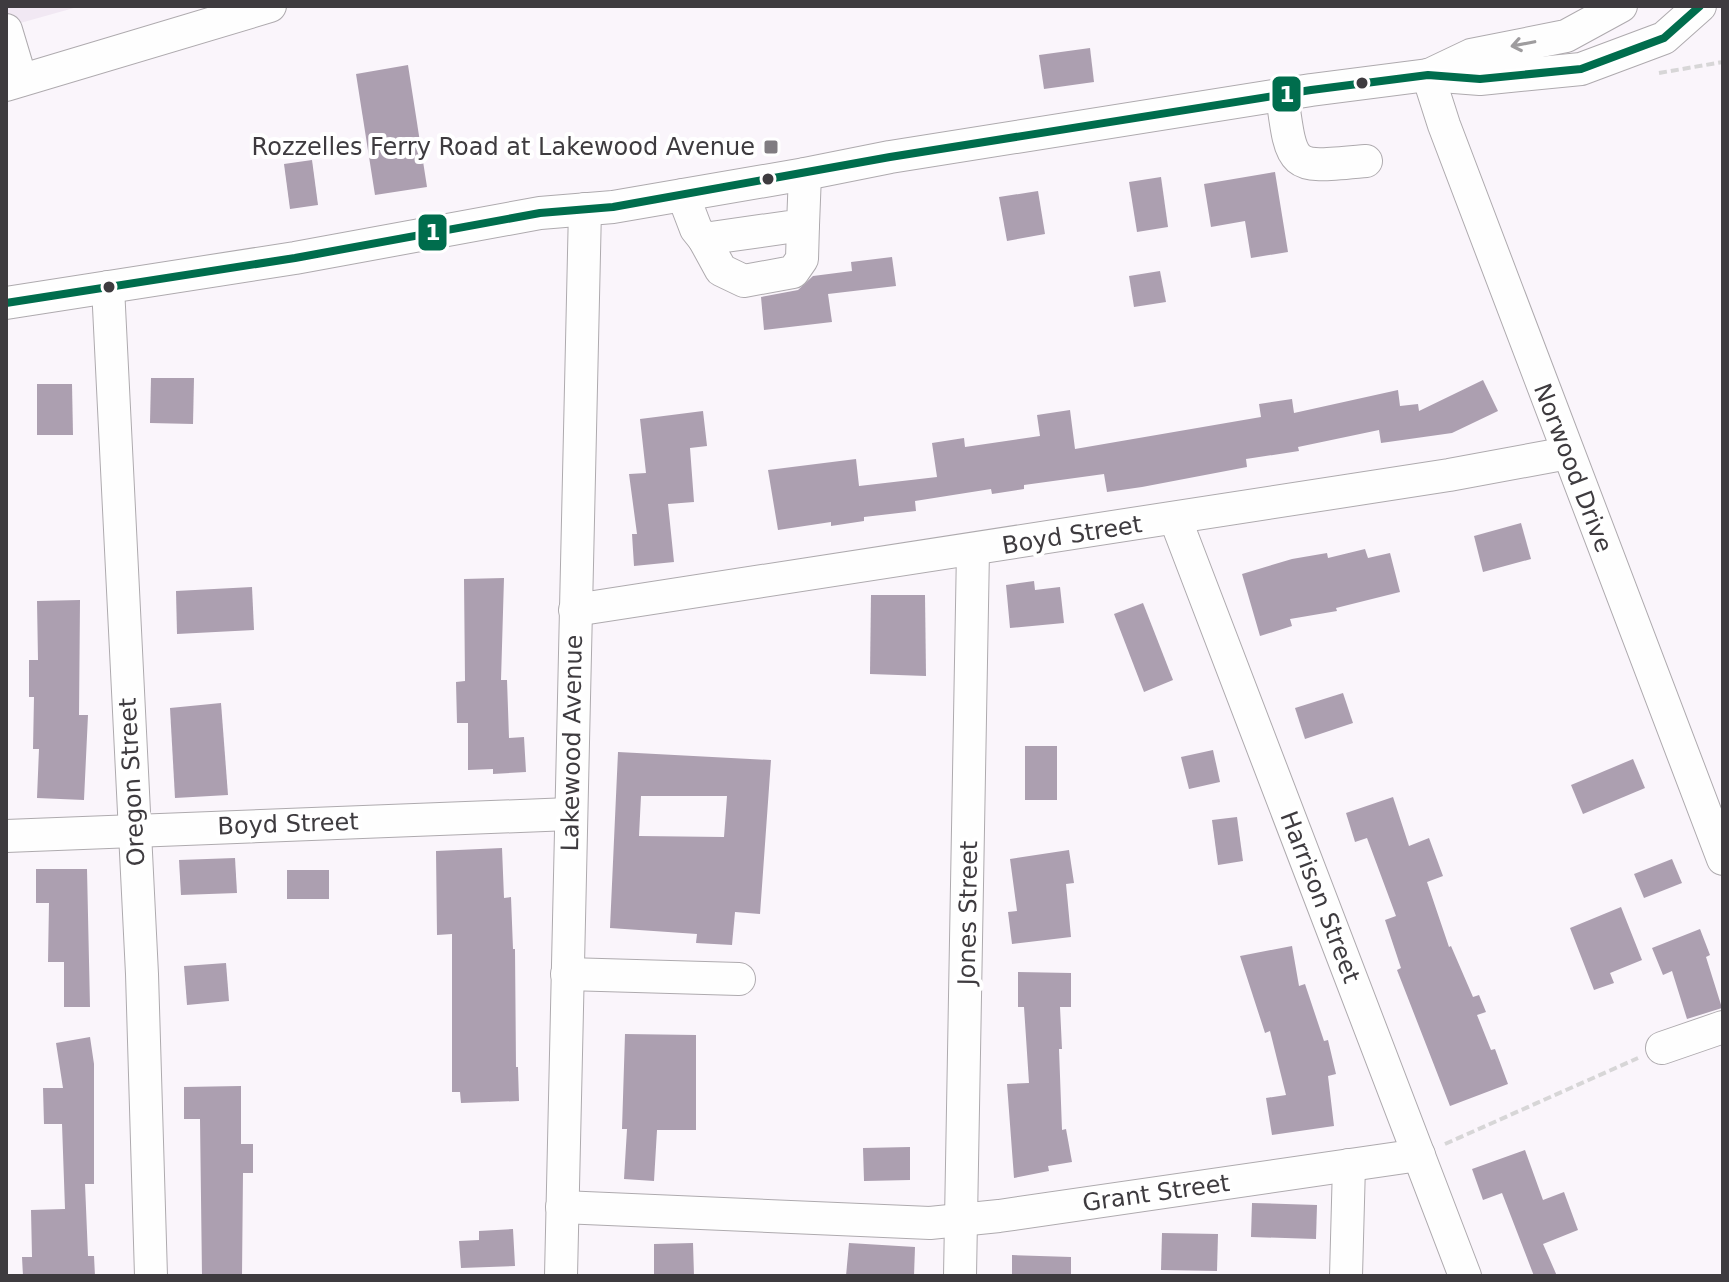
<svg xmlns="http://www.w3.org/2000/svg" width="1729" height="1282" viewBox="0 0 1729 1282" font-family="'DejaVu Sans',sans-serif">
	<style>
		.built { fill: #f1e8f3 }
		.building { fill: #ac9fb0; fill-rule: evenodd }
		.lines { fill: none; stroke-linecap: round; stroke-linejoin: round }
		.minor-casing { stroke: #aeaaae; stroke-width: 34 }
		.path { stroke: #d7d6d7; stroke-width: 4; stroke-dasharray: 8 4; stroke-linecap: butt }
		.minor { stroke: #fefefe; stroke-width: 32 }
		.bus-1-casing { stroke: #fff; stroke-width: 14 }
		.bus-1 { stroke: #006d4d; stroke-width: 8 }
		.oneway { stroke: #9e9c9e }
		.bus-dot { fill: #3e3b3f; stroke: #fff; stroke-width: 3 }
		.poi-dot { fill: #807c81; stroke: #fff; stroke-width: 3 }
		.labels { text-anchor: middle; stroke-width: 8; stroke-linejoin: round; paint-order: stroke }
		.poi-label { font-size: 24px; fill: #3e3b3f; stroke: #fff; text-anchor: end }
		.street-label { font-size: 24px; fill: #3e3b3f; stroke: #fff }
		.line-badge { stroke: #fff; stroke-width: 3 }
		.badge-label { font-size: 22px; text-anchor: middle; font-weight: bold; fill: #fff }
	</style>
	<rect width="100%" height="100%" fill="#faf5fb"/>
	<path class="built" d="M6,6H81L6,27Z"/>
	<g class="building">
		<path d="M1090,48L1094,82L1044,89L1039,55Z"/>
		<path d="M408,65L427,187L375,195L356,74Z"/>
		<path d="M312,160L318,205L290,209L284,164Z"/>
		<path d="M1275,172L1288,252L1251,258L1245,221L1211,227L1204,184Z"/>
		<path d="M1161,177L1168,227L1137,232L1129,182Z"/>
		<path d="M1038,191L1045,234L1007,241L999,197Z"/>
		<path d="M892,257L896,286L828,294L832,322L764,330L761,297L798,290L813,276L852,271L851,262Z"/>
		<path d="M1160,271L1166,302L1134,307L1129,276Z"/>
		<path d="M151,378H194L193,424L150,423Z"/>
		<path d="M1483,380L1498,411L1452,433L1381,443L1379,430L1298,447L1299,451L1246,459L1247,467L1142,487L1107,492L1104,474L1024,485V489L992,494L991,489L915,501L916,511L864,517V521L831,526V522L778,530L768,470L856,459L859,486L937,477L932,443L964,438L965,447L1040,436L1037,415L1070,410L1075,449L1261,417L1259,404L1292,399L1294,413L1398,390L1400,406L1418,404L1419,411Z"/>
		<path d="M37,384H72L73,435H37Z"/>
		<path d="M703,411L707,446L690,448L694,502L668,504L674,562L634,566L632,534H637L629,474L646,473L640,419Z"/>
		<path d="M1521,523L1531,559L1483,572L1474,536Z"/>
		<path d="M1365,549L1368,558L1390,553L1400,592L1336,608L1337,611L1290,619L1292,626L1260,636L1242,574L1292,559L1327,553L1328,558Z"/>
		<path d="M504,578L501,680H507L509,738L524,737L526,772L493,774V769L468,770V723H457L456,682L465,681L464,579Z"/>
		<path d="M1034,581L1035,590L1060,587L1064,623L1010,628L1006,585Z"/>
		<path d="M252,587L254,630L177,634L176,591Z"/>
		<path d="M871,595H925L926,676L870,674Z"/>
		<path d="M80,600L79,715H88L84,800L37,798L39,749H33L34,697H29V660H38L37,601Z"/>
		<path d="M1143,603L1173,680L1144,692L1114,614Z"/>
		<path d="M1343,693L1353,723L1305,739L1295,708Z"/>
		<path d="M221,703L228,795L175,798L170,708Z"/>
		<rect x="1025" y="746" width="32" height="54"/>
		<path d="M1213,750L1220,782L1189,789L1181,757Z"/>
		<path d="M618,752L771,760L760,914L735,912L732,945L696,943L697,934L610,928ZM641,796H727L724,837L639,836Z"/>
		<path d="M1633,759L1645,788L1583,814L1571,785Z"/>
		<path d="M1393,797L1409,846L1429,838L1443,876L1427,882L1449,947L1451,946L1473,997L1479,995L1486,1012L1477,1015L1491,1050L1495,1049L1508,1084L1450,1106L1397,970L1401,968L1385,920L1396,916L1367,838L1355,842L1346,813Z"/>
		<path d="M1237,817L1243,861L1218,865L1212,820Z"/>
		<path d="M502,848L504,898L511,897L513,949H515L516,1067H518L519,1101L461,1103L460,1092H452V934L437,935L436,851Z"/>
		<path d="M1069,850L1074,883L1066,884L1071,937L1012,944L1008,912L1017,911L1010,859Z"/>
		<path d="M235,858L237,893L181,895L179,860Z"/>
		<path d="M1672,859L1682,883L1644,898L1634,874Z"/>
		<path d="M36,869H87L90,1007H64V962H48L49,903H36Z"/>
		<rect x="287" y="870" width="42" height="29"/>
		<path d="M1621,907L1642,960L1610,973L1614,983L1594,990L1570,928Z"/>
		<path d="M1700,929L1710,955L1706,957L1722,1008L1687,1019L1672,971L1663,975L1652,948Z"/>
		<path d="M1292,946L1299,986L1305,984L1324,1041L1328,1040L1336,1074L1328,1076L1334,1126L1272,1135L1266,1098L1286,1095L1270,1031L1265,1033L1240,956Z"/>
		<path d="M226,963L229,1001L187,1005L184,966Z"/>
		<path d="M1018,972L1071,973V1007H1060L1062,1049H1059L1062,1130L1066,1129L1072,1162L1048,1166L1049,1171L1014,1178L1007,1084L1029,1083L1024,1007H1018Z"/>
		<path d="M625,1034L696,1035V1130H657L654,1181L624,1179L627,1129H622Z"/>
		<path d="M90,1037L94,1064V1184H85L88,1256H94L95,1276H23L22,1257H32L31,1210L65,1209L62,1124H44L43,1088H63L56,1043Z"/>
		<path d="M241,1086V1144H253V1173H243L242,1276H202L200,1119H184V1087Z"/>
		<path d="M910,1147V1180L864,1181L863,1148Z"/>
		<path d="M1525,1150L1543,1200L1564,1192L1578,1230L1543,1244L1557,1276H1534L1502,1193L1483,1200L1472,1169Z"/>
		<path d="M1252,1203L1317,1205L1316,1239L1251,1237Z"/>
		<path d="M513,1229L515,1266L461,1268L459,1241L479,1240V1231Z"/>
		<path d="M1162,1233L1218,1234L1217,1271L1161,1270Z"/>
		<path d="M693,1243L694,1276H654V1244Z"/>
		<path d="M849,1243L915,1247L914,1276H846Z"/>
		<path d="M1012,1255L1071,1257V1276H1012Z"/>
	</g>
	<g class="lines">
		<g class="minor-casing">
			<g id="minor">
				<path d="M6,30L21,80"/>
				<path d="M1431,74L1471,55L1566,36L1621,6"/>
				<path d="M1428,75L1444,125L1723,859"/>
				<path d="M6,85L270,6"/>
				<path d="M1282,95C1292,171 1291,168 1366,161"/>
				<path d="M683,195L696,229L704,239L803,225L805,174"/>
				<path d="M704,239L721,270L744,281L793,272L802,259L803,225"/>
				<path d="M108,287L142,974L151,1276"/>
				<path d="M6,303L295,258L540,213L613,207L805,174L890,157L1311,90L1428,75L1480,79L1581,69L1664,38L1700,6"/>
				<path d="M1175,518L1465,1276"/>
				<path d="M575,610L1449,475L1568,453"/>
				<path d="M6,836L570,814"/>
				<path d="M567,974L739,979"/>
				<path d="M1662,1048L1723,1027"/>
				<path d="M562,1207L930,1223L999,1216L1419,1155"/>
				<path d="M561,1276L585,209"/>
				<path d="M960,1276L973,550"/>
				<path d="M1346,1276L1349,1165"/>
			</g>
		</g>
		<g class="path">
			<path d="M1659,73L1723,62"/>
			<path d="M1445,1144L1638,1058"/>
		</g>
		<use href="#minor" class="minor"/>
		<g class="bus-1-casing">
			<path id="bus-1" d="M6,303L295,258L540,213L613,207L890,157L1311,90L1428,75L1480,79L1581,69L1664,38L1700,6"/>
		</g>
		<use href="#bus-1" class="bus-1"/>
	</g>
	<defs><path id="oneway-shaft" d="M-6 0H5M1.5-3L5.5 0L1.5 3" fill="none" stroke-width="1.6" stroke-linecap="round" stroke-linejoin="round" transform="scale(2)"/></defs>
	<use class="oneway" href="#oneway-shaft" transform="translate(1523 44) rotate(169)"/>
	<g class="bus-dot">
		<circle cx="1362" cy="83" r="7"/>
		<circle cx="768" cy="179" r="7"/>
		<circle cx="109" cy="287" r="7"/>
	</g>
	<rect class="poi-dot" x="763" y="139" width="16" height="16" rx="4"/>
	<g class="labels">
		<g class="poi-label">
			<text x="755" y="155">Rozzelles Ferry Road at Lakewood Avenue</text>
		</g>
		<g class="street-label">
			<text transform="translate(1573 468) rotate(69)" y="8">Norwood Drive</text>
			<text transform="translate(1072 535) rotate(-9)" y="8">Boyd Street</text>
			<text transform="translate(572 743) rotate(-89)" y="8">Lakewood Avenue</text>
			<text transform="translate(132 782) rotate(-93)" y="8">Oregon Street</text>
			<text transform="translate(288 824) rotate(-2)" y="8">Boyd Street</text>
			<text transform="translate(1320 897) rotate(69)" y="8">Harrison Street</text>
			<text transform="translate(968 913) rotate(-89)" y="8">Jones Street</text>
			<text transform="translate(1156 1193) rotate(-8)" y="8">Grant Street</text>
		</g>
	</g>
	<g class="line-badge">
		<rect x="1271" y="75" width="31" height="38" rx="8" fill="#006d4d"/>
		<rect x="417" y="213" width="31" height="39" rx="8" fill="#006d4d"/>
	</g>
	<g class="badge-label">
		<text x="1287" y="102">1</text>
		<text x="433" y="240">1</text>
	</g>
	<rect width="1729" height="1282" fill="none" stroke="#3e3b3f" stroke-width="16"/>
</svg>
